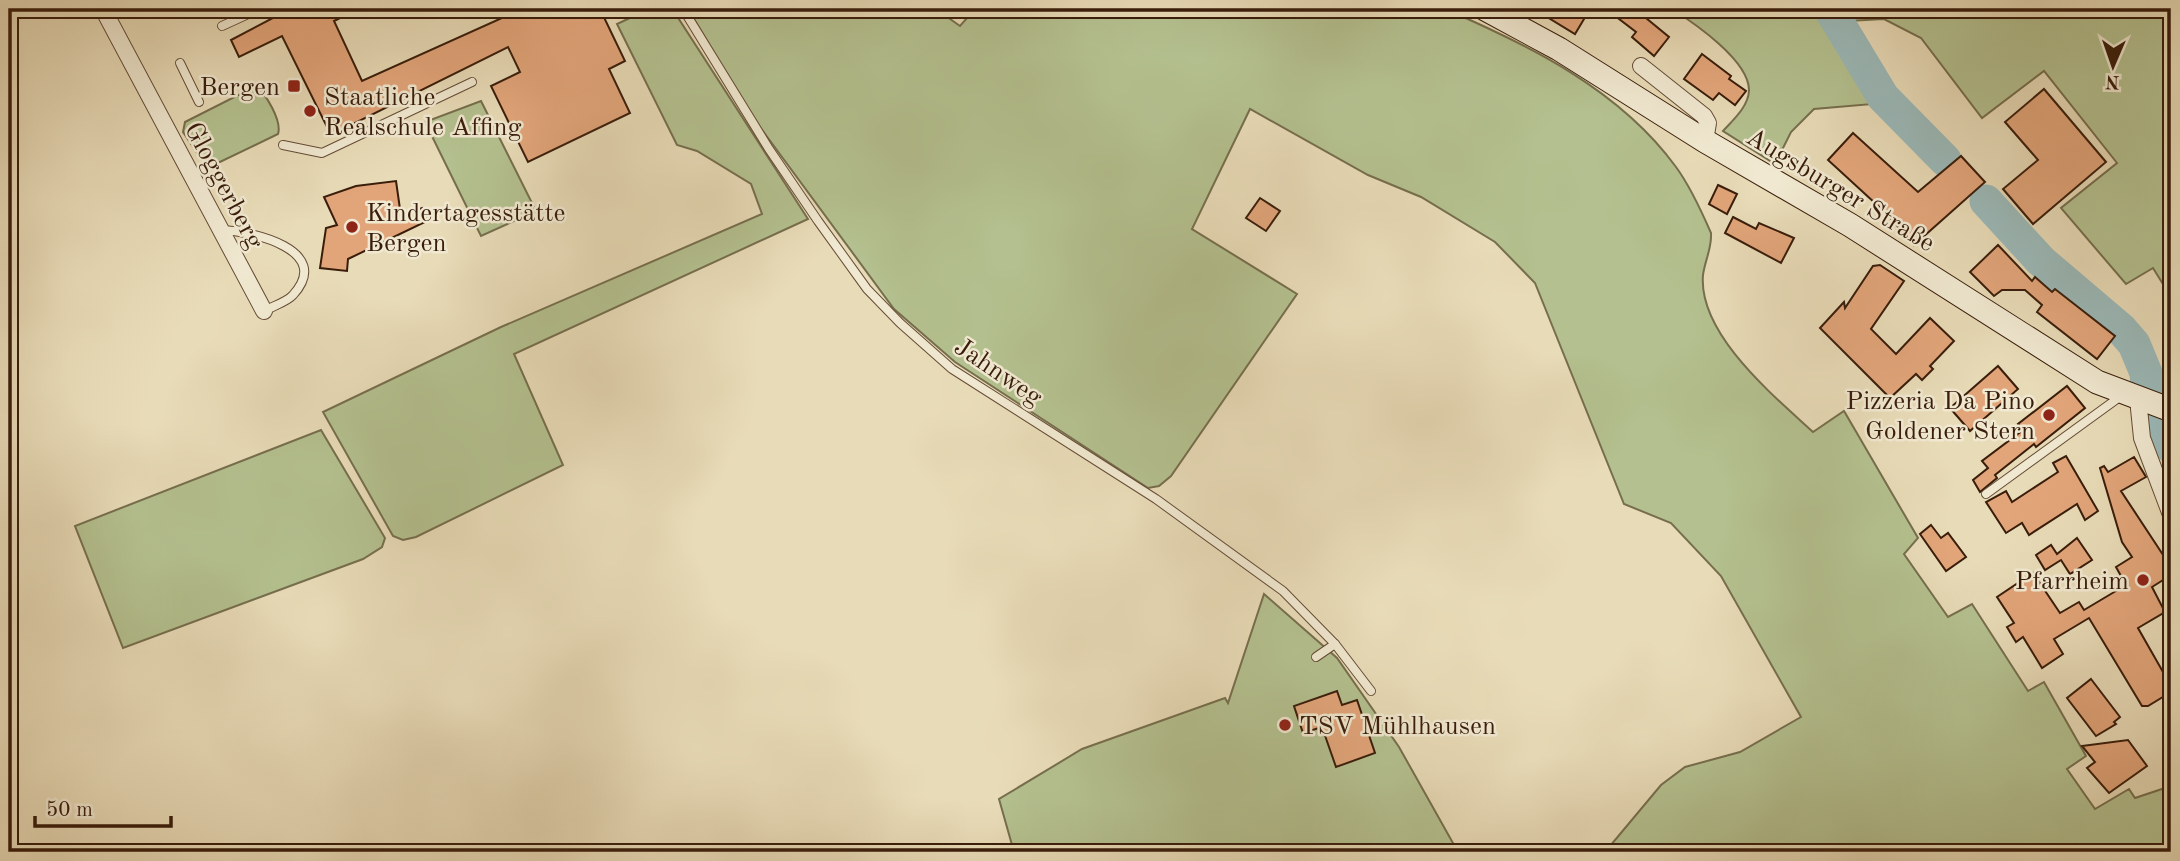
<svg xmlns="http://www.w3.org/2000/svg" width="2180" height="861" viewBox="0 0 2180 861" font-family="'Old Standard TT',serif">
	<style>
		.green { fill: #b4c08f; stroke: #766e4d; stroke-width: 2 }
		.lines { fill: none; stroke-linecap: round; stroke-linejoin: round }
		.stream { stroke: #747b73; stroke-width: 5 }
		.river { stroke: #9bb9b8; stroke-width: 33 }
		.building { fill: #e2a57a; stroke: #391d0b; stroke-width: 2 }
		.lane-casing { stroke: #654c36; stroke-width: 10 }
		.street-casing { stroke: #654c36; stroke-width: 18 }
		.secondary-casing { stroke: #391d0b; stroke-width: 25 }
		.lane { stroke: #f0e8d0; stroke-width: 8 }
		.street { stroke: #f0e8d0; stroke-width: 16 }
		.secondary { stroke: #f0e8d0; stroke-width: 23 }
		.poi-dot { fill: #8f2418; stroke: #f0e8d0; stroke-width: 2.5 }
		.labels { text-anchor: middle; stroke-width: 5; stroke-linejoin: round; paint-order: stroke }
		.poi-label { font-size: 26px; fill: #391d0b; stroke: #f0e8d0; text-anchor: end }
		.street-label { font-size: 26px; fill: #391d0b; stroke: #f0e8d0 }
	</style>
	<rect width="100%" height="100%" fill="#e8dbb7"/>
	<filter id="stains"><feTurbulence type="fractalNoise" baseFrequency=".00286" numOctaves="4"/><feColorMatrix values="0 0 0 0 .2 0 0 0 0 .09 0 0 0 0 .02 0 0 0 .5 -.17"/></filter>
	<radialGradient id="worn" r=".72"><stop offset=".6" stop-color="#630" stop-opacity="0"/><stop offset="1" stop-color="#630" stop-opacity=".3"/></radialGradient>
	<g class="green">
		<path d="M649,9L673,10L808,219L514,354L563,465L416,537L403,540L393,536L323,412L501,327L762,214L751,184L697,151L677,145L617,24Z"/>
		<path d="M688,9H936L960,26L975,9H1062L1085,13L1092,9H1445C1529,45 1620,90 1676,167C1690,186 1701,210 1711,233C1712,248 1705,260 1703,275C1698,334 1774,396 1813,432L1844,411L1918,538L1904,554L1948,617L1972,604L2028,691L2044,682L2086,756L2067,769L2095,809L2129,789L2135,798L2171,786V852H1605L1661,785L1685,767L1740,752L1801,717L1721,576L1671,523L1624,504L1535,283L1495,242L1421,197L1368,175L1250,109L1192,229L1297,294L1171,476L1159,486L1148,488L955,362L894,309L754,119Z"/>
		<path d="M1672,9H1814L1873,104L1814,109L1791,132L1775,164L1723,131C1733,120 1748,107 1749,91C1750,61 1694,23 1672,9Z"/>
		<path d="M1842,9H2171V297L2153,268L2126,284L2061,208L2117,163L2044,71L1982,118L1921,38L1884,19L1848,21Z"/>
		<path d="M254,87C266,91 282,122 278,134L220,162L202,160L183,132L185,122Z"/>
		<path d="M481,101L536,211L481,236L425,122Z"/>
		<path d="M321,430L385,538L382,547L363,559L123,648L75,526Z"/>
		<path d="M1264,594L1337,658L1399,747L1458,852H1014L999,799L1082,749L1225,698L1228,703Z"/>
	</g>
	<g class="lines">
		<path class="stream" d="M2169,443H2171"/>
		<g class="river">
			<path d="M1830,9L1883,97L1945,160"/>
			<path d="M1986,201L2041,261L2121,329L2134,344L2146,373L2147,388L2171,447"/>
		</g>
	</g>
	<g class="building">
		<path d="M290,9H358L334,21L362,81L502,18L498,9H600L625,61L609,69L630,113L528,162L491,86L520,72L508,47L331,135L282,36L239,57L231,40Z"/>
		<path d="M1534,9H1590L1575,34Z"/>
		<path d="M1606,9H1635L1669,37L1654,56L1632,37L1636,32Z"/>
		<path d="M1702,54L1731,76L1729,79L1746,91L1735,105L1719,93L1713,100L1684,79Z"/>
		<path d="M2044,89L2106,162L2033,224L2003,189L2038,160L2005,122Z"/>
		<path d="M1853,133L1918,192L1961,156L1985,182L1914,245L1888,215L1828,160Z"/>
		<path d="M396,181L401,216L422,208L427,221L348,259L347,271L320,268L326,228L337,225L324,197L356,186Z"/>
		<path d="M1718,185L1737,194L1727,214L1709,204Z"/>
		<path d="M1260,198L1280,211L1266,231L1246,218Z"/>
		<path d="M1733,217L1756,229L1759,223L1794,238L1781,263L1725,233Z"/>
		<path d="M1998,245L2032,281L2035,277L2052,292L2055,289L2115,336L2097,359L2037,312L2042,305L2025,290H2002L1994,296L1970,272Z"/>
		<path d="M1880,265L1904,281L1871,329L1896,354L1930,318L1954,341L1930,366L1933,369L1922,380L1916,374L1890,398L1820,328L1844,302L1845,308L1873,266Z"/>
		<path d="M1998,366L2018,389L1970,431L1950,408Z"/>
		<path d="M2067,386L2085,408L2036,447L2034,444L1995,475L1997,478L1980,492L1973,480L1988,468L1982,461L2023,430L2018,424Z"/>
		<path d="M2066,456L2098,511L2085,520L2077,504L2029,535L2022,523L2006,533L1986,502L2006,491L2012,502L2058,472L2053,463Z"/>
		<path d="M2134,457L2146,477L2121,491L2171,567V575L2152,587L2165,612L2138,628L2171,686V692L2148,706H2142L2089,618L2054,639L2063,654L2042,668L2023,637L2016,642L2007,627L2014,623L1997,597L2033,573L2060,613L2079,602L2084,610L2126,585L2116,567L2132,557L2122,542L2100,468L2104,466L2108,472Z"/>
		<path d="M1931,525L1941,538L1948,533L1966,557L1946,571L1920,534Z"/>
		<path d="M2077,538L2092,560L2070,574L2061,560L2045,570L2036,555L2051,545L2057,554Z"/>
		<path d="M2091,679L2120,717L2114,722L2116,724L2096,736L2067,698Z"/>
		<path d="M1337,691L1342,705L1357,700L1375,753L1336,767L1322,727L1303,733L1294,706Z"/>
		<path d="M2128,740L2147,766L2109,793L2087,768L2095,762L2082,746Z"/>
	</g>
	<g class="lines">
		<g class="lane-casing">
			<g id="lane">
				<path d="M683,9L769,149L818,221L867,289L900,323L952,369L1156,499L1283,591L1335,644L1371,691"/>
				<path d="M222,26L246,15"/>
				<path d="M180,63L199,102"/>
				<path d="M283,145L322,153L472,82"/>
				<path d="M221,230C252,231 334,250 293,295C287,302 273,306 264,311"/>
				<path d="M1986,494L2121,396"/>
				<path d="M1316,657L1335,644"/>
			</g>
		</g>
		<g class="street-casing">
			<g id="street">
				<path d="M103,9L264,311"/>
				<path d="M1641,66L1704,116L1708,123L1705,141"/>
				<path d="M2138,399L2142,438L2171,515"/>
			</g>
		</g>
		<g class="secondary-casing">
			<path id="secondary" d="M1485,9L1559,49L1705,141L1850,225L2097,382L2171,410"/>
		</g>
		<use href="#lane" class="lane"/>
		<use href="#street" class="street"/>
		<use href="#secondary" class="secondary"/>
	</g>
	<g class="poi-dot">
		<rect x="287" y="79" width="14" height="14" rx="3.5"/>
		<circle cx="310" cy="111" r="7"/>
		<circle cx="352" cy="227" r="7"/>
		<circle cx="2049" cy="415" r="7"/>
		<circle cx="2143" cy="580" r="7"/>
		<circle cx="1285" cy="725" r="7"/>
	</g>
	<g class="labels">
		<g class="poi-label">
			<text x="280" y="95">Bergen</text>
			<text x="324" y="105" text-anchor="start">Staatliche<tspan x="324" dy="30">Realschule Affing</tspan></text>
			<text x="366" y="221" text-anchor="start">Kindertagesstätte<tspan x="366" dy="30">Bergen</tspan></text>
			<text x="2035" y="409">Pizzeria Da Pino<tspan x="2035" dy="30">Goldener Stern</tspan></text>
			<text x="2129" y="589">Pfarrheim</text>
			<text x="1299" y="734" text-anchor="start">TSV Mühlhausen</text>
		</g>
		<g class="street-label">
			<text transform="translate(225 185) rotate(62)" y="9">Gloggerberg</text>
			<text transform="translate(1841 189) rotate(31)" y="9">Augsburger Straße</text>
			<text transform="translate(999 371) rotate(34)" y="9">Jahnweg</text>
		</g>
	</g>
	<rect width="2180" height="861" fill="none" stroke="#e8dbb7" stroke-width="35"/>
	<rect x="10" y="10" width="2159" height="840" fill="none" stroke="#391d0b" stroke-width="3.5"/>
	<rect x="18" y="18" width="2145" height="826" fill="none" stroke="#391d0b" stroke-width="2"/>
	<g transform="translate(2113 66) rotate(182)" stroke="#f0e8d0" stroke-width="5" paint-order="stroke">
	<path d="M0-5L12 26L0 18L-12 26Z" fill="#391d0b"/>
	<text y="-10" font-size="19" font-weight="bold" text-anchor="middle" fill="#391d0b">N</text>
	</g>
	<path d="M35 816v10h136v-10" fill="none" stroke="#391d0b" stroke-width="3.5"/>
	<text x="46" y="816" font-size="21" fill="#391d0b" stroke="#f0e8d0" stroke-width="5" paint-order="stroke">50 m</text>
	<rect width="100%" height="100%" filter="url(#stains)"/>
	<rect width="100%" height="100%" fill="url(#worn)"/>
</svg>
